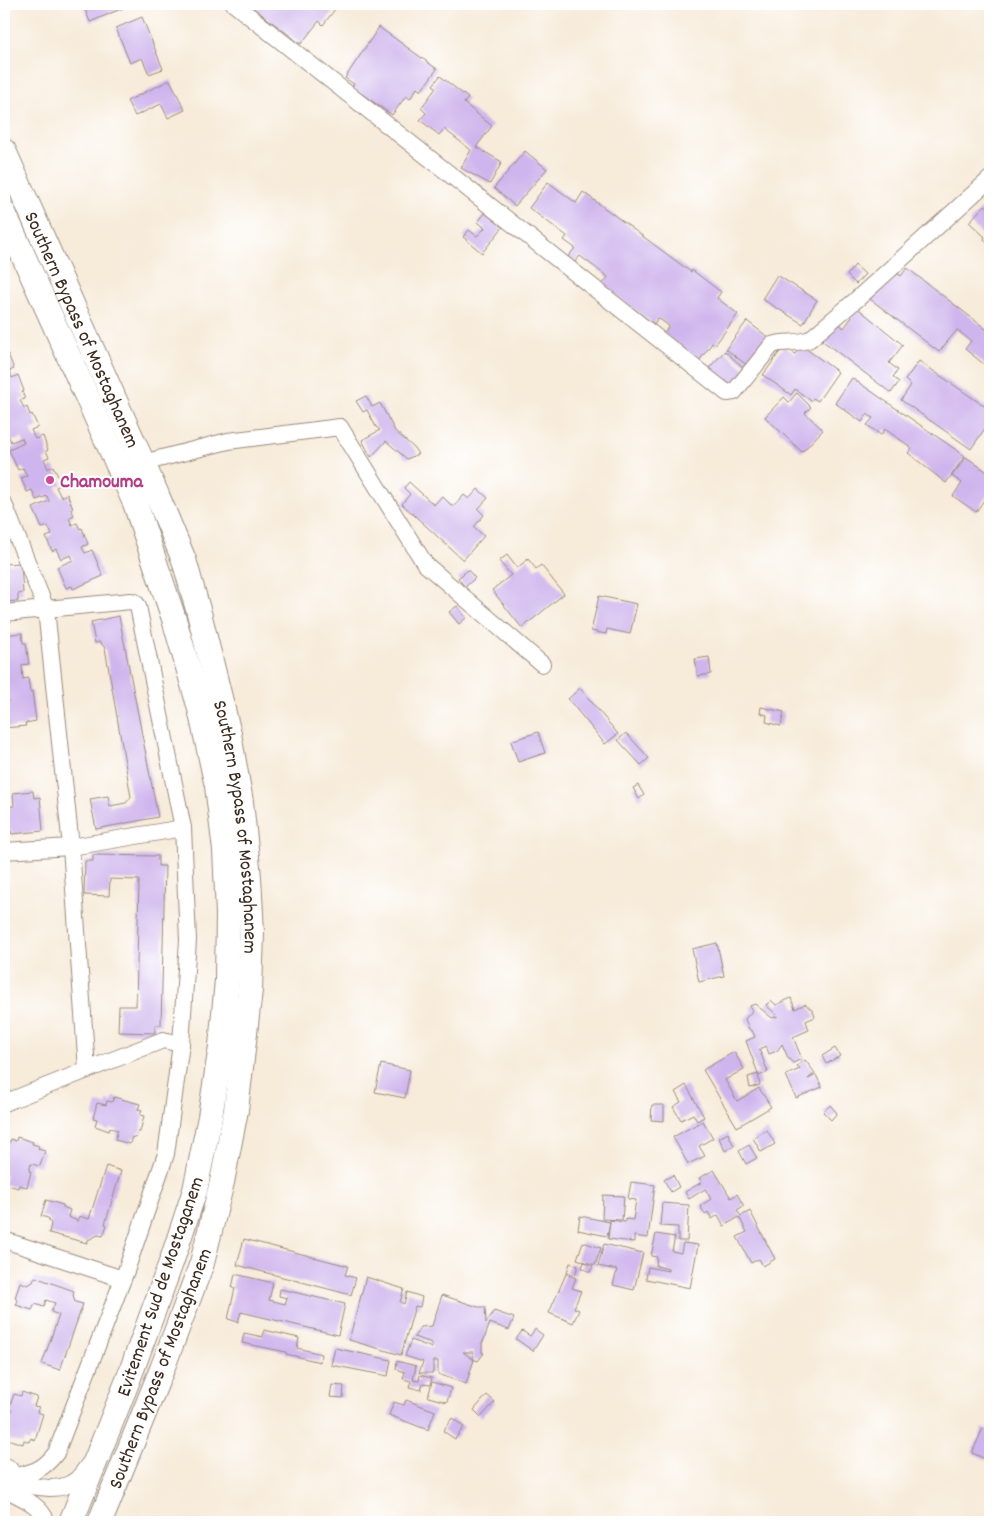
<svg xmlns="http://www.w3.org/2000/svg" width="994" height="1526" viewBox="0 0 994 1526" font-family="Dekko,sans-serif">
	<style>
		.building { fill: #cfb5ed }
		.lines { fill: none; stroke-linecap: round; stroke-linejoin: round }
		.minor-casing { stroke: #998a7c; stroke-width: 18 }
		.highway-casing { stroke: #998a7c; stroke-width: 26 }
		.minor { stroke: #fff; stroke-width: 16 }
		.highway { stroke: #fff; stroke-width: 24 }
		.hotel-dot { fill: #d1479c; stroke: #fff; stroke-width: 2 }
		.labels { text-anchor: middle; stroke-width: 4; stroke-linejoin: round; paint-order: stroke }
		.street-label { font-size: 20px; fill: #3b2a1e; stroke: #fff }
		.hotel-label { font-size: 20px; font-weight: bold; fill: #b23c85; stroke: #fff; text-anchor: start }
	</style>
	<rect width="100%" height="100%" fill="#fff"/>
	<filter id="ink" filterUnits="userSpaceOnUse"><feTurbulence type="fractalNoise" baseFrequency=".02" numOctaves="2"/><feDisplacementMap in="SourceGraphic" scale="10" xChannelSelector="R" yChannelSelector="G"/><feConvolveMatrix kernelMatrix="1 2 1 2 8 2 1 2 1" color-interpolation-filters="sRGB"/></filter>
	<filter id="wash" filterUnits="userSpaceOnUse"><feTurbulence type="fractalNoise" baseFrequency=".0096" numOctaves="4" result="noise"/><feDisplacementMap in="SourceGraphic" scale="20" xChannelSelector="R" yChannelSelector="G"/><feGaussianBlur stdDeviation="1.12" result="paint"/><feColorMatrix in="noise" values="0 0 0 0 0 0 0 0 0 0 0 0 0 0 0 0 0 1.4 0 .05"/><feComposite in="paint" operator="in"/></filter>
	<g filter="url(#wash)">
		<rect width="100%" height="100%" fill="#f7ebd9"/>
		<g id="blocks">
			<g class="building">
				<path d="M83,4H121L123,8L90,22Z"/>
				<path d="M248,4H339L323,25L319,21L301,44Z"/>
				<path d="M142,17L163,69L149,74L142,58L130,63L116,28Z"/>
				<path d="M379,27L437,69L421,91L417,88L410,99L406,96L392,115L352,87L354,84L345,78Z"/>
				<path d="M440,76L468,98L464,103L492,126L476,147L502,162L490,184L461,168L471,150L444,129L439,135L420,120L426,113L421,108L436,88L433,85Z"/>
				<path d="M170,80L185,110L168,118L161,104L135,116L127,101Z"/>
				<path d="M525,151L547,169L515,206L494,188Z"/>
				<path d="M548,182L576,203L583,192L691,272L692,270L721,292L717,298L738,314L715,345L712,343L699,361L663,334L669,326L658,318L654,324L602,285L608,277L580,256L574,263L567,258L575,248L564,240L567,236L529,208Z"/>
				<path d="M985,205L990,209V246L984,239L985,237L969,222Z"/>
				<path d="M485,213L503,227L482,253L463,237L469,230L477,236L485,228L478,222Z"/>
				<path d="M855,265L865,274L856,284L847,275Z"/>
				<path d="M907,268L990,332V369L965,349L971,341L957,330L939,352L865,295L894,271L901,276Z"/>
				<path d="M777,275L817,300L803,324L762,299Z"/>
				<path d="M850,302L903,345L889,363L898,370L893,377L899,382L891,393L815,335L830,316L844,328L852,317L844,311Z"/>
				<path d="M747,321L769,338L748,366L726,349Z"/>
				<path d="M801,345L838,372L818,401L813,398L811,401L795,389L791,395L763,375L784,346L795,354Z"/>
				<path d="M4,351L5,355L8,354L14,369L9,371L12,378L18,375L24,391L22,392L25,399L20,400L24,408L27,407L30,415L32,414L38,427L31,430L35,439L43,436L48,450L46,451L49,457L44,459L48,469L53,466L62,484L56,487L61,497L67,494L73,508L71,509L74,515L69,518L72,525L77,523L80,529L82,528L88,544L82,547L85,553L92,550L103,576L73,589L72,586L66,588L57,567L73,560L71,555L61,559L56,549L52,551L46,537L52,535L48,526L42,528L33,508L49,501L47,496L36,500L32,490L27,492L21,478L27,476L23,468L18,470L9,450L24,443L22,438L11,442L7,433L4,435Z"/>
				<path d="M725,351L748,372L732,390L709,368Z"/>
				<path d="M919,361L990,410V421L971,449L901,400L911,385L905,380Z"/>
				<path d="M852,378L965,456L946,483L908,453L912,448L885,429L881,435L867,425L873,418L867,414L862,422L835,403Z"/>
				<path d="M797,393L811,407L805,413L823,430L802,452L765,417L784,397L789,402Z"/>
				<path d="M366,396L372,407L380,403L395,431L414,448L418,454L407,459L386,441L371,457L362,440L380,430L376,427L367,410L363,412L356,401Z"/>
				<path d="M966,457L990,474V491L976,512L953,496L962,483L952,476Z"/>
				<path d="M409,482L434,505L442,496L453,507L464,495L469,499L478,489L488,498L478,509L484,515L474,527L484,536L463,560L402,504L410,494L404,488Z"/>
				<path d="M507,555L517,568L528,559L536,569L541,565L564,594L522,628L492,590L511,575L499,561Z"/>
				<path d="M21,563L23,593L18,594V601L4,602V564Z"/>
				<path d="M468,570L475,578L465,587L458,578Z"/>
				<path d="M599,596L637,604L630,634L607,629L606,634L591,631Z"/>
				<path d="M457,606L466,618L459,624L449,612Z"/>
				<path d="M119,616L158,817L96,829L90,799L108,796L110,806L126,803L131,797L105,648L100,642L95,643L91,622Z"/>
				<path d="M22,633L23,643H26L29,664L22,665L23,679L28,678L30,692L32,691L36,721L25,723L26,726L4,728V702H8L4,671V635Z"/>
				<path d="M709,657L711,674L698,676L695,659Z"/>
				<path d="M580,688L618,734L605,744L568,699Z"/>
				<path d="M761,707L784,712L781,726L766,722L767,715L760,713Z"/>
				<path d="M538,732L545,753L518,762L511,741Z"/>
				<path d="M626,733L649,758L641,765L618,740Z"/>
				<path d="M638,785L644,795L639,799L633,788Z"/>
				<path d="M33,791L34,798L40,797L43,831L12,834L11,831L4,832V807L14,806L13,793Z"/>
				<path d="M93,855L158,856V866H165L161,1025H155V1033L118,1032L119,1006H136L139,880L110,879L109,896L84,895L85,861H93Z"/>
				<path d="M717,943L724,976L699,982L692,949Z"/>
				<path d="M791,998L795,1009L805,1004L813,1011L815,1017L806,1021L809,1030L793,1037L802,1059L793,1063L788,1058L782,1044L777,1051L769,1054L766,1046L759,1049L768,1072L759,1076L746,1041L755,1037L753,1032L749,1029L745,1019L752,1011L750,1006L755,1004L772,1018L778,1016L766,1005L771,1000L776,1005Z"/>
				<path d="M835,1048L840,1056L826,1064L822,1056Z"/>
				<path d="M734,1052L744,1069L725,1080L737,1101L759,1088L771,1107L737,1127L703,1070Z"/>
				<path d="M805,1060L815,1073L808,1079L816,1075L822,1087L796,1098L786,1075L800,1069L797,1066Z"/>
				<path d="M381,1064L410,1070L405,1098L375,1092Z"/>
				<path d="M758,1074L760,1085L750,1088L748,1077Z"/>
				<path d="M686,1085L704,1117L697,1121L693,1114L681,1120L673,1107L681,1102L675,1092Z"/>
				<path d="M114,1097L140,1104L138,1109L142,1110L140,1115L144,1116L140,1132H138L136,1138L132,1137L130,1144L115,1140L118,1130L110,1128L109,1131L95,1126L97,1119L93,1118L97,1103L106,1105L107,1101L112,1102Z"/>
				<path d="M652,1105H664V1121L651,1120Z"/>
				<path d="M830,1105L837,1113L831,1120L823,1112Z"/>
				<path d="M703,1121L713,1138L699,1146L705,1156L688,1164L673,1137Z"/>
				<path d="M767,1130L775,1144L761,1152L753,1138Z"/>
				<path d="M728,1133L734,1146L725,1151L719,1138Z"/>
				<path d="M17,1137L33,1142L32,1144L39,1146L38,1149L45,1151L40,1166L31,1164L29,1171L31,1172L27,1187L19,1185L18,1188L4,1184L6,1175L4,1174V1146L5,1141L10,1142L11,1139L16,1141Z"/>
				<path d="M749,1145L757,1158L746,1164L739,1151Z"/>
				<path d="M106,1166L121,1171L105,1224L107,1225L103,1236L98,1235L88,1240L87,1243L49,1233L51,1224L48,1218L41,1216L46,1200L63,1205V1207L70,1210L68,1217L78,1221L79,1216L89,1219Z"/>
				<path d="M714,1170L731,1198L737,1194L744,1206L737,1210L741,1216L750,1211L775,1259L763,1266L759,1259L751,1263L737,1237L747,1232L739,1217L724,1226L718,1215L712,1219L708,1212L705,1214L700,1206L711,1199L705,1189L689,1199L685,1192L702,1182L699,1178Z"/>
				<path d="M673,1175L679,1187L671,1192L664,1180Z"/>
				<path d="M631,1182L655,1185L648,1238L634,1236V1242L608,1239L610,1220L625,1222L626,1219L633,1220L636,1200L628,1199Z"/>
				<path d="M603,1195L624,1196L622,1220L602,1219Z"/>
				<path d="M662,1203L689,1205L687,1241H678V1227L660,1226Z"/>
				<path d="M580,1216L610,1222L607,1236L578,1230Z"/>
				<path d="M656,1234L675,1237L672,1251L681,1253L683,1243L698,1245L690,1288L646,1279L648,1267L668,1271V1269L656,1266L657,1257L651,1256Z"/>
				<path d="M244,1239L348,1266L345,1275L356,1278L351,1295L237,1265Z"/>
				<path d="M583,1242L601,1248L595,1265L577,1259Z"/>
				<path d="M604,1244L643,1253L634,1290L613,1285L617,1270L598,1266Z"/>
				<path d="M584,1262L593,1266L590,1272L582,1268Z"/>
				<path d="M570,1263L578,1266L575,1275L567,1272Z"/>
				<path d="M235,1274L273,1283L269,1300L285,1304L287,1298L279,1296L280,1289L345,1304L338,1335L241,1312L238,1322L228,1319L235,1288H232Z"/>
				<path d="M566,1274L576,1278L572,1288L581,1291L574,1308L579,1310L573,1323L549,1313Z"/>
				<path d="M35,1277L74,1291L73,1295L75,1302L83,1304L60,1370L42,1364L59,1315L51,1312L55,1303L46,1300L44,1307L35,1304L32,1310L16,1305L18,1300L15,1298L20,1282L28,1285L33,1282Z"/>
				<path d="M366,1277L404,1289L400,1302L404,1304L407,1292L422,1297L420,1307L415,1306L401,1355L349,1340Z"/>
				<path d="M442,1295L478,1307H485L486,1323L494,1311L514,1318L509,1330L490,1323L483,1342H482V1353H484L478,1361L473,1359V1352H463L474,1360L466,1384L438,1374V1361H433V1373H419L423,1362L405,1356L411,1340L432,1348V1343L414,1337L421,1327L432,1326Z"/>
				<path d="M535,1329L543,1335L533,1351L516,1339L522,1331L530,1336Z"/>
				<path d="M264,1330L299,1338L297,1348L321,1354L320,1362L286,1354V1352L242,1343L244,1333L263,1337Z"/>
				<path d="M335,1348L391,1360L388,1376L331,1365Z"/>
				<path d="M397,1361L416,1366L413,1380L419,1381L420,1375L432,1378L430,1385L423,1384L421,1390L409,1387L411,1381L403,1379L405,1372L396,1369Z"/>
				<path d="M432,1382L451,1388L447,1402L428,1397Z"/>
				<path d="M332,1385L344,1386L343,1398L330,1397Z"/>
				<path d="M22,1392L37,1397L34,1406L39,1407L37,1412L43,1414L35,1440L31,1438L29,1442L24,1440L23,1444L7,1439L8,1437L4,1436V1415L9,1417L12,1410L9,1409L14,1394L21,1396Z"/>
				<path d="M487,1395L495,1402L481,1417L474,1410Z"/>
				<path d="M406,1400L435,1411L428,1430L389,1415L394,1402L404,1405Z"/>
				<path d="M452,1418L464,1427L455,1439L443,1431Z"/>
				<path d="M983,1428L990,1432V1461L972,1453Z"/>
			</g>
		</g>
	</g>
	<g filter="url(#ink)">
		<use href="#blocks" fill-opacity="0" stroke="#998a7c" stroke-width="1"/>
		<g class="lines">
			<g class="minor-casing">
				<g id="minor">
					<path d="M234,4L727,393L734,392L772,345C784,340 798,345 810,339L856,300L990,179"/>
					<path d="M143,463L228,441L340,427L425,564L542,664"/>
					<path d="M4,504L46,609L71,847L87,1070"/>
					<path d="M4,613L131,601L135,602L138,606L183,828L188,940L181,1044L166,1154L126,1271L56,1453C43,1470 34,1472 14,1477"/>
					<path d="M4,851L71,847L183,828"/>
					<path d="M4,1103L163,1040L181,1044"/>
					<path d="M4,1240L123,1279"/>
					<path d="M4,1465C12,1469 16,1477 13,1486"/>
					<path d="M14,1482C33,1486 59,1494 76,1480C81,1476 85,1469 89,1464"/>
					<path d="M9,1491C25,1499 40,1505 47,1522"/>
				</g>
			</g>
			<g class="highway-casing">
				<g id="highway">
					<path id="s1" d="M4,151L157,495L184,560L199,613L229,734L241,802L249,877L252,933L250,990L236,1110L222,1182L202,1263L162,1369L100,1522"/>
					<path d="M4,213L135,503L174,619L200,709L217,786L225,850L228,914L227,980L221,1046L210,1117L195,1190L172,1260L128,1380L71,1522"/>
				</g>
			</g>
			<use href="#minor" class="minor"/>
			<use href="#highway" class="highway"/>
		</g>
	</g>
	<circle class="hotel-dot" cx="50" cy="480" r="5"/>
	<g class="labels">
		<g class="street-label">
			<text dy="7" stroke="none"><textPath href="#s1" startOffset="195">Southern Bypass of Mostaghanem</textPath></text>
			<text dy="7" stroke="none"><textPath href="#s1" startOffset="720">Southern Bypass of Mostaghanem</textPath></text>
			<text transform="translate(159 1286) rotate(-71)" y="7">Evitement Sud de Mostaganem</text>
			<text transform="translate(159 1368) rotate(-69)" y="7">Southern Bypass of Mostaghanem</text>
		</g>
		<g class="hotel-label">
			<text x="60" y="487">Chamouma</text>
		</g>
	</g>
	<rect width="994" height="1526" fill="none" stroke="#fff" stroke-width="20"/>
</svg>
